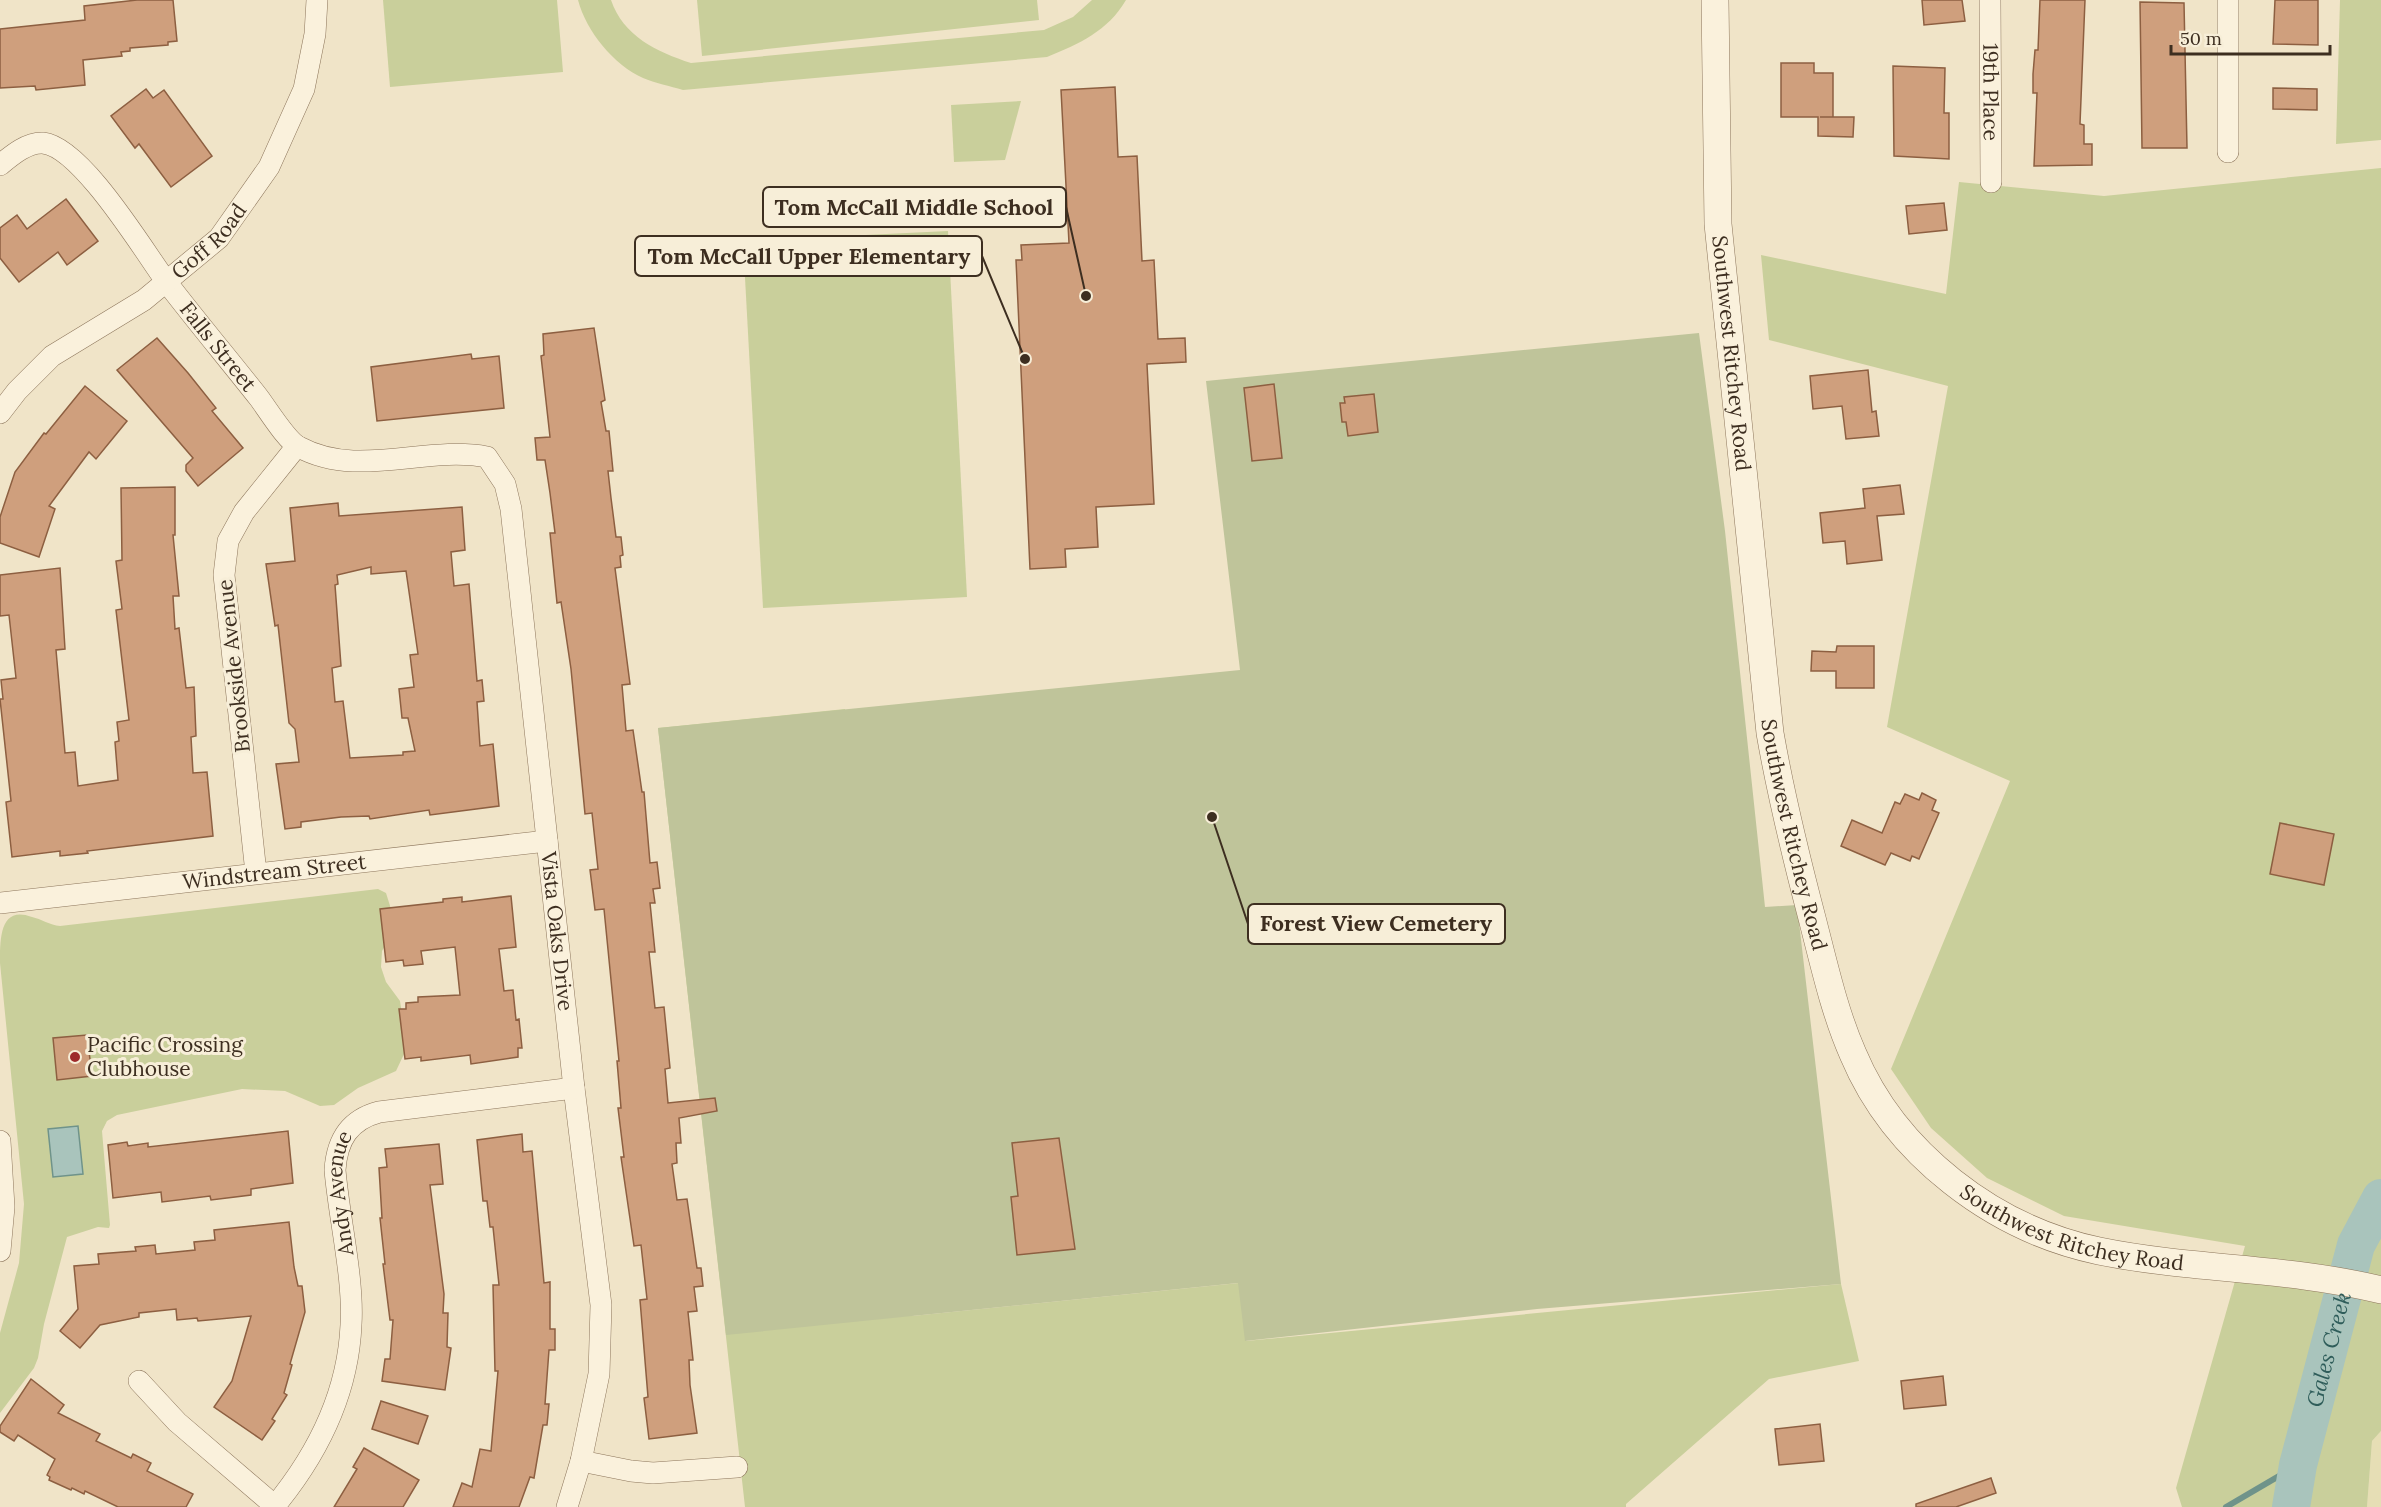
<svg xmlns="http://www.w3.org/2000/svg" width="2381" height="1507" viewBox="0 0 2381 1507" font-family="Lora,serif">
	<style>
		.farmland { fill: #e6deb5 }
		.green { fill: #c9cf9b }
		.cemetery { fill: #bfc49a }
		.water { fill: #a9c4bc; stroke: #6f938a; stroke-width: 1.5 }
		.lines { fill: none; stroke-linecap: round; stroke-linejoin: round }
		.stream { stroke: #6f938a; stroke-width: 6 }
		.river { stroke: #a9c4bc; stroke-width: 38 }
		.building { fill: #cf9f7d; stroke: #8d5f41; stroke-width: 1.5; fill-rule: evenodd }
		.minor-casing { stroke: #8d765c; stroke-width: 22 }
		.tertiary-casing { stroke: #8d765c; stroke-width: 28 }
		.minor { stroke: #faf1dc; stroke-width: 21 }
		.tertiary { stroke: #faf1dc; stroke-width: 27 }
		.poi-dot { fill: #9e2a2b; stroke: #f7eed8; stroke-width: 2 }
		.labels { text-anchor: middle; stroke-width: 6; stroke-linejoin: round; paint-order: stroke }
		.street-label { font-size: 21px; fill: #3d2e20; stroke: #f7eed8 }
		.poi-label { font-size: 21px; fill: #3d2e20; stroke: #f7eed8; text-anchor: start }
		.water-label { font-size: 22px; font-style: italic; fill: #2f5d5a; stroke: #f7eed8 }
		.leader { fill: none; stroke: #3d2e20; stroke-width: 2 }
		.callout-dot { fill: #3d2e20; stroke: #f7eed8; stroke-width: 2 }
		.callout { fill: #f7eed8; stroke: #3d2e20; stroke-width: 2 }
		.callout-label { font-size: 22px; text-anchor: middle; font-weight: bold; fill: #3d2e20 }
	</style>
	<rect width="100%" height="100%" fill="#f0e4c8"/>
	<path class="farmland" d="M2381,1431V1507H2367L2372,1441Z"/>
	<g class="green">
		<path d="M383,0H557L563,72L390,87Z"/>
		<path d="M578,0H611C623,36 657,52 691,63L1044,30L1073,17L1092,0H1126C1108,31 1079,44 1047,57L683,90C670,86 655,83 643,78C614,65 586,31 578,0Z"/>
		<path d="M697,0H1037L1039,20L702,56Z"/>
		<path d="M2340,0H2381V140L2336,144Z"/>
		<path d="M1021,101L1005,160L954,162L951,105Z"/>
		<path d="M2381,168V1431L2372,1441L2367,1507H2182L2176,1488L2245,1246L2064,1216L1987,1178L1931,1128L1891,1069L2010,781L1887,727L1948,386L1769,340L1761,255L1946,294L1959,182L2104,196Z"/>
		<path d="M948,231L967,597L763,608L743,241Z"/>
		<path d="M845,709L912,1316L1239,1283L1246,1341L1841,1284L1859,1361L1769,1379L1626,1504V1507H745L658,728Z"/>
		<path d="M378,889L386,893L391,909V935L382,951L381,967L386,982L400,1001L404,1027V1054L396,1071L358,1088L334,1105L320,1106L285,1091L242,1089L117,1115L107,1121L102,1131L110,1225L109,1228L98,1227L67,1237L44,1324L38,1358L34,1368L0,1413V1333L19,1263L24,1204L0,963C0,938 0,905 32,917C41,919 50,925 60,926Z"/>
	</g>
	<path class="cemetery" d="M1699,333L1725,531L1765,907L1797,905L1841,1284L1537,1309L1245,1341L1238,1283L726,1335L658,728L1240,670L1206,381Z"/>
	<path class="water" d="M78,1126L83,1174L53,1177L48,1129Z"/>
	<g class="lines">
		<path class="stream" d="M2226,1507L2298,1465"/>
		<path class="river" id="s1" d="M2291,1507L2298,1465L2356,1245L2381,1198"/>
	</g>
	<g class="building">
		<path d="M137,0H173L177,41L168,42V45L130,48V51L121,52L122,56L83,60L85,85L36,90L35,86L0,88V29L85,20L84,6Z"/>
		<path d="M1922,0H1962L1965,21L1924,25Z"/>
		<path d="M2040,0H2085L2080,124L2084,125V144H2092V165L2034,166L2037,93H2033V74L2035,50H2038Z"/>
		<path d="M2275,0H2318V45L2273,44Z"/>
		<path d="M2140,2L2184,3L2187,148H2142Z"/>
		<path d="M1781,63H1814V73H1833V117H1820H1854L1853,137L1818,136V117H1781Z"/>
		<path d="M1893,66L1945,68L1944,113H1949V159L1894,156Z"/>
		<path d="M1115,87L1118,157L1137,156L1142,261L1154,260L1158,339L1185,338L1186,362L1147,364L1154,504L1096,507L1098,547L1065,549L1066,567L1030,569L1016,260H1022L1021,245L1069,243L1061,90Z"/>
		<path d="M2273,88L2317,89V110L2273,109Z"/>
		<path d="M146,89L153,98L164,90L212,156L171,187L139,144L135,148L111,116Z"/>
		<path d="M66,199L98,241L67,265L58,252L19,282L0,258V228L17,215L27,229Z"/>
		<path d="M1944,203L1947,230L1909,234L1906,206Z"/>
		<path d="M594,328L605,400L601,402L606,431H609L613,471H608L611,498L616,537H621L623,555L620,556L621,567L615,568L630,684L622,685L626,731L633,730L642,792H644L650,863L657,862L660,888L653,889L655,903H650L655,952H649L655,1008L664,1007L670,1068L665,1069L668,1103L715,1098L717,1111L679,1118L681,1143H676L677,1163L672,1164L677,1200L687,1199L697,1268H701L703,1286L694,1287L697,1311L688,1312L693,1360H689L690,1385L697,1433L649,1439L644,1398L648,1397L640,1300L647,1299L641,1245L634,1246L621,1157H624L618,1108H621L617,1061H619L604,909L595,910L590,870L598,869L592,813L585,814L571,669L561,602L557,603L550,533H555L550,493L545,460H537L535,438L550,437L541,356L544,355L543,334Z"/>
		<path d="M157,338L188,373L216,408L212,411L243,448L198,486L186,471V465L193,458L117,370Z"/>
		<path d="M471,354L472,359L499,356L504,408L377,421L371,367Z"/>
		<path d="M1868,370L1872,412L1876,411L1879,436L1846,439L1842,406L1813,409L1810,376Z"/>
		<path d="M1274,384L1282,458L1252,461L1244,388Z"/>
		<path d="M85,386L127,421L96,459L89,452L49,506L55,509L39,557L0,543V517L15,472L44,433L46,434Z"/>
		<path d="M1374,394L1378,432L1348,436L1346,422H1342L1340,403H1345L1344,397Z"/>
		<path d="M1900,485L1904,514L1877,516L1882,560L1847,564L1845,541L1823,543L1820,513L1865,508L1863,489Z"/>
		<path d="M175,487V535H173L179,596H173L175,629L179,628L186,688L194,687L196,736L191,737L193,773L207,772L213,836L87,851L88,853L60,856V851L12,857L6,802L11,801L0,699H3L1,680L16,678L9,615L0,616V575L60,568L65,649L56,650L65,753L75,752L78,786L118,780L115,742L119,741L117,722L129,720L116,610L122,609L116,561L122,560L121,488Z"/>
		<path d="M338,503L339,516L462,507L465,550L451,552L454,586L469,584L477,681L482,680L484,701L477,702L480,746L493,744L499,806L430,815L429,810L370,819L369,816L341,817L301,822V827L285,829L276,764L299,762L295,729L289,723L278,625L275,626L266,564L295,561L290,508ZM371,567V574L406,571L418,654L410,655L414,687L399,689L402,718H408L415,751L403,752V755L350,758L343,701L335,702L332,668L341,666L335,585L338,584L337,575Z"/>
		<path d="M1837,646H1874V688H1836V671H1811L1812,651L1836,652Z"/>
		<path d="M1922,793L1936,800L1932,810L1939,813L1919,859L1912,856L1910,861L1891,853L1885,865L1841,846L1852,820L1882,833L1895,802L1900,804L1905,794L1919,800Z"/>
		<path d="M2280,823L2334,834L2324,885L2270,874Z"/>
		<path d="M511,896L516,947L499,949L504,991L513,990L516,1020L519,1019L522,1048H518V1057L471,1064L470,1055L421,1061V1057L405,1059L399,1009H406V1003L418,1002V997L460,995L455,947L421,951L423,964L404,966L403,960L386,962L380,909L443,902V899L462,897V902Z"/>
		<path d="M87,1035L92,1076L57,1080L53,1038Z"/>
		<path d="M288,1131L293,1183L251,1189V1195L211,1200L210,1196L162,1202L161,1192L113,1198L108,1145L127,1142L128,1146L148,1143V1147Z"/>
		<path d="M522,1134L523,1152L532,1151L544,1283L550,1282V1329H555V1350H549L545,1404H549L547,1425H543L534,1478L530,1477L519,1507H453L462,1483L472,1487L480,1449L491,1451L498,1371H495L493,1285H499L493,1227H490L487,1201H483L477,1140Z"/>
		<path d="M1059,1138L1075,1249L1017,1255L1011,1197L1018,1196L1012,1143Z"/>
		<path d="M439,1144L443,1184L430,1185L444,1294L443,1313H448L447,1347L451,1348L445,1390L382,1381L385,1359H390L393,1320H390L383,1264H385L380,1218H382L379,1168L387,1167L385,1149Z"/>
		<path d="M289,1222L294,1267L298,1286H302L305,1312L290,1364L292,1365L284,1393L287,1395L272,1419L275,1421L262,1440L214,1407L232,1381L251,1316L198,1321L197,1318L177,1320L176,1309L139,1313V1317L100,1325L80,1348L60,1331L78,1309L74,1266L99,1264L98,1254L136,1251L135,1247L155,1245L156,1254L195,1250L194,1242L215,1240L214,1230Z"/>
		<path d="M1943,1376L1946,1405L1904,1409L1901,1381Z"/>
		<path d="M31,1379L64,1405L58,1413L100,1434L96,1441L131,1458L133,1454L151,1463L147,1471L193,1494L186,1507H118L85,1491L84,1494L72,1488L71,1490L49,1480L50,1477L47,1475L55,1459L18,1435L14,1441L0,1432V1426Z"/>
		<path d="M381,1401L428,1416L418,1444L372,1429Z"/>
		<path d="M1820,1424L1824,1461L1779,1465L1775,1429Z"/>
		<path d="M364,1448L419,1480L403,1507H334L357,1469L353,1467Z"/>
		<path d="M1991,1478L1996,1493L1956,1507H1916V1504Z"/>
	</g>
	<g class="lines">
		<g class="minor-casing">
			<g id="minor">
				<path id="s2" d="M1990,0L1991,182"/>
				<path d="M2228,152V0"/>
				<path id="s3" d="M0,165C11,156 27,142 43,143C82,147 145,253 168,284C198,323 229,360 259,398C268,410 287,441 299,447C358,479 425,445 487,457L505,484L511,509L574,1088L601,1305L599,1374L581,1461L567,1507"/>
				<path id="s4" d="M0,413L17,391L52,356L144,300L219,238L269,167L304,89L315,34L317,0"/>
				<path d="M256,873L224,575L228,541L244,512L297,446"/>
				<path id="s5" d="M0,903L547,841"/>
				<path d="M0,1141L4,1207L0,1251"/>
				<path d="M139,1381L177,1422L275,1506"/>
				<path d="M581,1461L631,1471L653,1473L737,1467"/>
				<path id="s6" d="M274,1507C317,1455 348,1393 351,1325C354,1279 339,1218 335,1170C337,1140 349,1120 379,1112L574,1088"/>
			</g>
		</g>
		<g class="tertiary-casing">
			<g id="tertiary">
				<path id="s7" d="M1715,0L1718,224L1770,733C1781,796 1796,857 1812,918C1824,964 1834,1011 1853,1054C1895,1154 1994,1229 2099,1251C2192,1270 2288,1267 2381,1290"/>
			</g>
		</g>
		<use href="#minor" class="minor"/>
		<use href="#tertiary" class="tertiary"/>
	</g>
	<circle class="poi-dot" cx="75" cy="1057" r="6"/>
	<g class="labels">
		<g class="street-label">
			<text dy="7" stroke="none"><textPath href="#s2" startOffset="92">19th Place</textPath></text>
			<text dy="7" stroke="none"><textPath href="#s4" startOffset="273">Goff Road</textPath></text>
			<text dy="7" stroke="none"><textPath href="#s3" startOffset="321">Falls Street</textPath></text>
			<text dy="7" stroke="none"><textPath href="#s7" startOffset="354">Southwest Ritchey Road</textPath></text>
			<text transform="translate(234 666) rotate(-96)" y="7">Brookside Avenue</text>
			<text dy="7" stroke="none"><textPath href="#s7" startOffset="840">Southwest Ritchey Road</textPath></text>
			<text dy="7" stroke="none"><textPath href="#s5" startOffset="276">Windstream Street</textPath></text>
			<text dy="7" stroke="none"><textPath href="#s3" startOffset="1124">Vista Oaks Drive</textPath></text>
			<text dy="7" stroke="none"><textPath href="#s6" startOffset="334">Andy Avenue</textPath></text>
			<text dy="7" stroke="none"><textPath href="#s7" startOffset="1362">Southwest Ritchey Road</textPath></text>
		</g>
		<g class="poi-label">
			<text x="87" y="1052">Pacific Crossing<tspan x="87" dy="24">Clubhouse</tspan></text>
		</g>
		<g class="water-label">
			<text dy="8" stroke="none"><textPath href="#s1" startOffset="162">Gales Creek</textPath></text>
		</g>
	</g>
	<path class="leader" d="M1086 296L1066 207M1025 359L982 256M1212 817L1248 924"/>
	<g class="callout-dot">
		<circle cx="1086" cy="296" r="6"/>
		<circle cx="1025" cy="359" r="6"/>
		<circle cx="1212" cy="817" r="6"/>
	</g>
	<g class="callout">
		<rect x="763" y="187" width="303" height="40" rx="6"/>
		<rect x="635" y="236" width="347" height="40" rx="6"/>
		<rect x="1248" y="904" width="257" height="40" rx="6"/>
	</g>
	<g class="callout-label">
		<text x="914" y="215">Tom McCall Middle School</text>
		<text x="809" y="264">Tom McCall Upper Elementary</text>
		<text x="1376" y="931">Forest View Cemetery</text>
	</g>
	<path d="M2171 45v9h159v-9" fill="none" stroke="#3d2e20" stroke-width="3"/>
	<text x="2180" y="45" font-size="18" fill="#3d2e20" stroke="#f7eed8" stroke-width="4.5" paint-order="stroke">50 m</text>
</svg>
